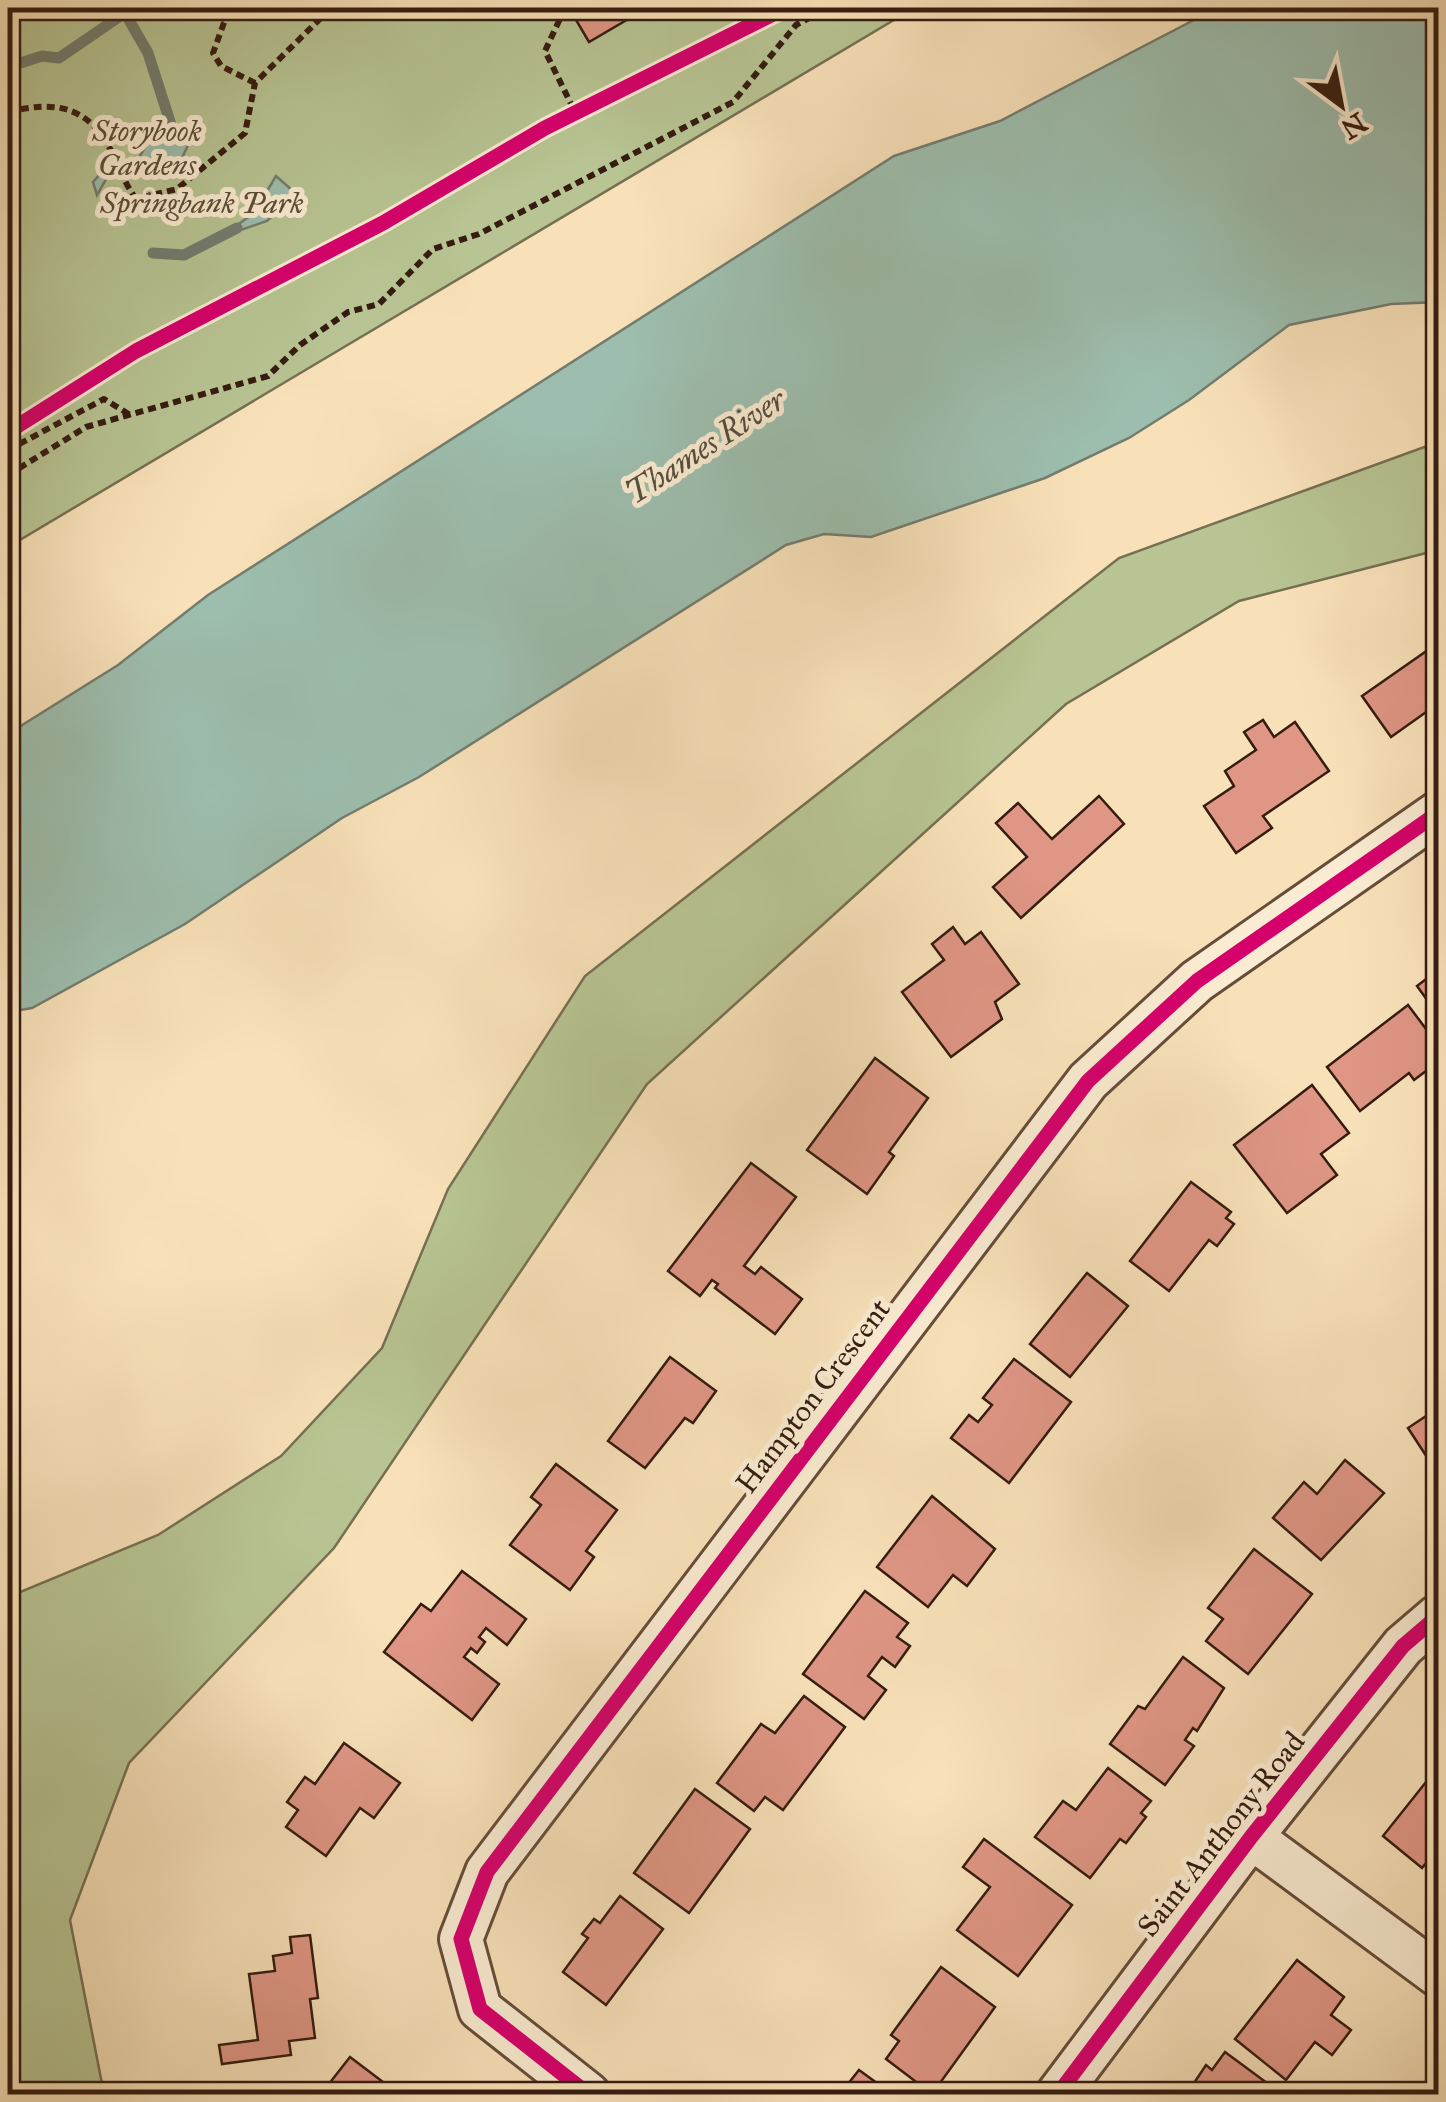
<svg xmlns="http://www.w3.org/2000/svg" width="1446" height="2102" viewBox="0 0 1446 2102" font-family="'IM FELL Great Primer',serif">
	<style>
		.green { fill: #b8c493; stroke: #767052; stroke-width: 2.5 }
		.water { fill: #9dbeae; stroke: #737d6f; stroke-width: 2.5 }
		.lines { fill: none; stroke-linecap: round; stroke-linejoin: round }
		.stream { stroke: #737d6f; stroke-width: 11 }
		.building { fill: #df9685; stroke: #351c10; stroke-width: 2.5 }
		.minor-casing { stroke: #664d3a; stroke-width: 48 }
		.path { stroke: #351c10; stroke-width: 6; stroke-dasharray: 8 5; stroke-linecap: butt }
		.minor { stroke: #faecd2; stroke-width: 42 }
		.cycleway-casing { stroke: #faecd2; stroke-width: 21 }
		.cycleway { stroke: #d6006c; stroke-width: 15 }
		.labels { text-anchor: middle; stroke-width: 10; stroke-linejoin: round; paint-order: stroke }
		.park-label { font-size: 30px; font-style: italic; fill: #5c4e37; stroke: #faecd2 }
		.street-label { font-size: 30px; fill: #351c10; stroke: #faecd2 }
		.water-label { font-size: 32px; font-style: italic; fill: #544d3f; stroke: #faecd2 }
	</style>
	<rect width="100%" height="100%" fill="#f8e1b9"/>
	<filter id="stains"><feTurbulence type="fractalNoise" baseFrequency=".002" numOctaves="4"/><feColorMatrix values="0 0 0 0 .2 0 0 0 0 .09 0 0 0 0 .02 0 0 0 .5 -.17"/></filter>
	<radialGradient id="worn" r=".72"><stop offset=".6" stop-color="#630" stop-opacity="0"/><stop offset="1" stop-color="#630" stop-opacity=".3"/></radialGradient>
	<g class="green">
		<path d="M8,8H914L8,547Z"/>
		<path d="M1438,442V550L1239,601L1066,704L647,1084L334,1548L129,1763L70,1920L104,2094H38L8,2073V1597L158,1535L281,1456L382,1348L448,1189L585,976L1119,558Z"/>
	</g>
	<g class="water">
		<path d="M1217,8H1438V302L1391,304L1289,325L1189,400L1129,438L1045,478L871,537L824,534L786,545L419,777L342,818L185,924L32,1008L8,1012V734L118,665L208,595L894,156L1000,121Z"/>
		<path d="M179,128L185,131L179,139L183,142L188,136L190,141L181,160L150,171L109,174L97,195L93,182L101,173L138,159L152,136Z"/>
		<path d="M276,176L301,198L287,203L267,221L238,231L236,226L254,213Z"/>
	</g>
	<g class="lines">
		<g class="stream">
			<path d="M125,13L148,53L173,131"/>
			<path d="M8,67L42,56L59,58L132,8"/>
			<path d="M153,253L184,255L237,228"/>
		</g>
	</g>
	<g class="building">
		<path d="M569,8H647L589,42Z"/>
		<path d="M1438,643V711L1432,715L1429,710L1391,737L1362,696Z"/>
		<path d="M1263,720L1274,737L1295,722L1329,771L1263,816L1272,828L1236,853L1204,806L1234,786L1225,771L1256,750L1244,732Z"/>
		<path d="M1099,796L1124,824L1021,918L993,887L1027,857L996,823L1018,803L1052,839Z"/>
		<path d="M953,927L965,944L981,932L1019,984L995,1002L1002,1019L951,1057L902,992L944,960L932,944Z"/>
		<path d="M1438,970V1015L1417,986Z"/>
		<path d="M1408,1005L1438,1045V1062L1414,1080L1409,1073L1360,1111L1327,1067Z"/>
		<path d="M875,1058L928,1098L889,1152L894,1156L867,1194L807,1150Z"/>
		<path d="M1312,1085L1349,1133L1321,1154L1337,1175L1287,1213L1234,1145Z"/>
		<path d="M751,1163L796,1197L744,1266L755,1274L761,1267L802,1299L775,1334L715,1288L718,1284L712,1280L700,1296L668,1271Z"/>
		<path d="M1191,1182L1231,1212L1226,1218L1234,1224L1217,1246L1209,1240L1169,1291L1130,1261Z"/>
		<path d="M1087,1273L1128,1306L1070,1377L1030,1344Z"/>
		<path d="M670,1357L716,1391L693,1423L685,1418L645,1468L608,1441Z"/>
		<path d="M1014,1359L1071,1402L1009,1483L951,1438L969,1415L978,1422L992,1405L983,1398Z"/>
		<path d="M1438,1408V1469L1436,1471L1408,1428Z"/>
		<path d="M1345,1460L1384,1493L1321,1560L1273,1518L1304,1482L1317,1494Z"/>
		<path d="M556,1464L617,1510L586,1551L594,1557L570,1590L510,1545L541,1505L531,1497Z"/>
		<path d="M932,1496L995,1549L967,1586L953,1575L928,1607L877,1567Z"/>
		<path d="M1254,1549L1312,1594L1248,1674L1206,1641L1223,1619L1208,1608Z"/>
		<path d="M462,1571L526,1619L507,1645L486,1628L479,1637L485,1642L477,1653L471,1648L464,1657L499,1684L472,1720L384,1652L421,1604L431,1611Z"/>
		<path d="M865,1591L908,1623L897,1637L910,1646L895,1667L882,1657L868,1676L886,1690L864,1719L803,1674Z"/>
		<path d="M1183,1657L1224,1688L1197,1731L1193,1728L1185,1740L1194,1746L1165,1785L1110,1744L1138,1706L1145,1709Z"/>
		<path d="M804,1696L845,1727L783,1810L765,1797L754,1811L717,1783L761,1724L775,1733Z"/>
		<path d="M344,1743L400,1783L374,1818L360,1808L326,1856L286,1827L298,1810L287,1802L305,1777L315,1784Z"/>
		<path d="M1438,1767V1848L1422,1868L1383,1836Z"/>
		<path d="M1108,1768L1151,1801L1141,1813L1146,1817L1126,1843L1120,1839L1090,1878L1035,1837L1063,1801L1076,1810Z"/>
		<path d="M695,1789L750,1829L689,1913L634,1873Z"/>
		<path d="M984,1839L1072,1905L1018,1976L957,1930L990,1887L963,1867Z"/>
		<path d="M620,1896L663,1929L606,2005L563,1972L588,1938L582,1934L594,1919L600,1923Z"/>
		<path d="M310,1935L318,1998L310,1999L315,2038L289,2041L291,2055L222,2064L219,2045L258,2040L249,1974L275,1971L273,1956L292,1953L290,1937Z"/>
		<path d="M1297,1960L1344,1997L1331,2015L1351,2030L1332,2055L1315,2042L1286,2080L1235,2039Z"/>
		<path d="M941,1967L995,2007L932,2094L886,2059L899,2041L891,2035Z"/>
		<path d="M1225,2052L1267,2083L1259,2094H1195L1198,2090L1192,2086L1206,2065L1212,2070Z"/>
		<path d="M350,2057L387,2085L381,2094H321Z"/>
		<path d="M859,2070L892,2094H840Z"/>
	</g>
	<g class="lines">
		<g class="minor-casing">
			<g id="minor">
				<path d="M1251,1837L1438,1975"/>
				<path d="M588,2094L480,2009L461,1939L487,1872L1088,1081L1197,981L1438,813"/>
				<path d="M1058,2094L1251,1837L1403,1646L1438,1616"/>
			</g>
		</g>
		<g class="path">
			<path d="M213,8L225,20"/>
			<path d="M245,8L225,20L213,53L221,66L255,83"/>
			<path d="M565,8L545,51L575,112"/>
			<path d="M8,112C57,100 91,106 114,157C122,173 125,184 136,199L177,189L245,133L255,83L331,8"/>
			<path d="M8,450L104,399L132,416"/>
			<path d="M8,475L86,427L268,376L300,345L348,312L379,304L433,249L479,234L733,102L796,25L828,8"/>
		</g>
		<use href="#minor" class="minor"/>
		<g class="cycleway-casing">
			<g id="cycleway">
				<path d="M8,432L136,351L383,223L545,128L785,8"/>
				<path d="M588,2094L480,2009L461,1939L487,1872L1088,1081L1197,981L1438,813"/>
				<path d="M1058,2094L1251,1837L1403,1646L1438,1616"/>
			</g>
		</g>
		<use href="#cycleway" class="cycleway"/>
	</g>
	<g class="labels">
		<g class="park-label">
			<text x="147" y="141">Storybook<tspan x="147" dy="34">Gardens</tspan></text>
			<text x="202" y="213">Springbank Park</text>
		</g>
		<g class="street-label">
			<text transform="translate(813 1396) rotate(-53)" y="10">Hampton Crescent</text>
			<text transform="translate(1221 1834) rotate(-52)" y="10">Saint Anthony Road</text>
		</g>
		<g class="water-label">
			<text transform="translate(705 446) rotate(-33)" y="11">Thames River</text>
		</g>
	</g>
	<rect width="1446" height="2102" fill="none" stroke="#f8e1b9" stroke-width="40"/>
	<rect x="10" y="10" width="1426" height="2082" fill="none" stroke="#351c10" stroke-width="5"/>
	<rect x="20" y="20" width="1406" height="2062" fill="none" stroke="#351c10" stroke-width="2.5"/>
	<g transform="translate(1341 105) rotate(148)" stroke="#faecd2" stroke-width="8" paint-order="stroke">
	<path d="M0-8L18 38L0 25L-18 38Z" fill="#351c10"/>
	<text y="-15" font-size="28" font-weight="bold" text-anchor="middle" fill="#351c10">N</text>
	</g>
	<rect width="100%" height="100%" filter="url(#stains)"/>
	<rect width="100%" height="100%" fill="url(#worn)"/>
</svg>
